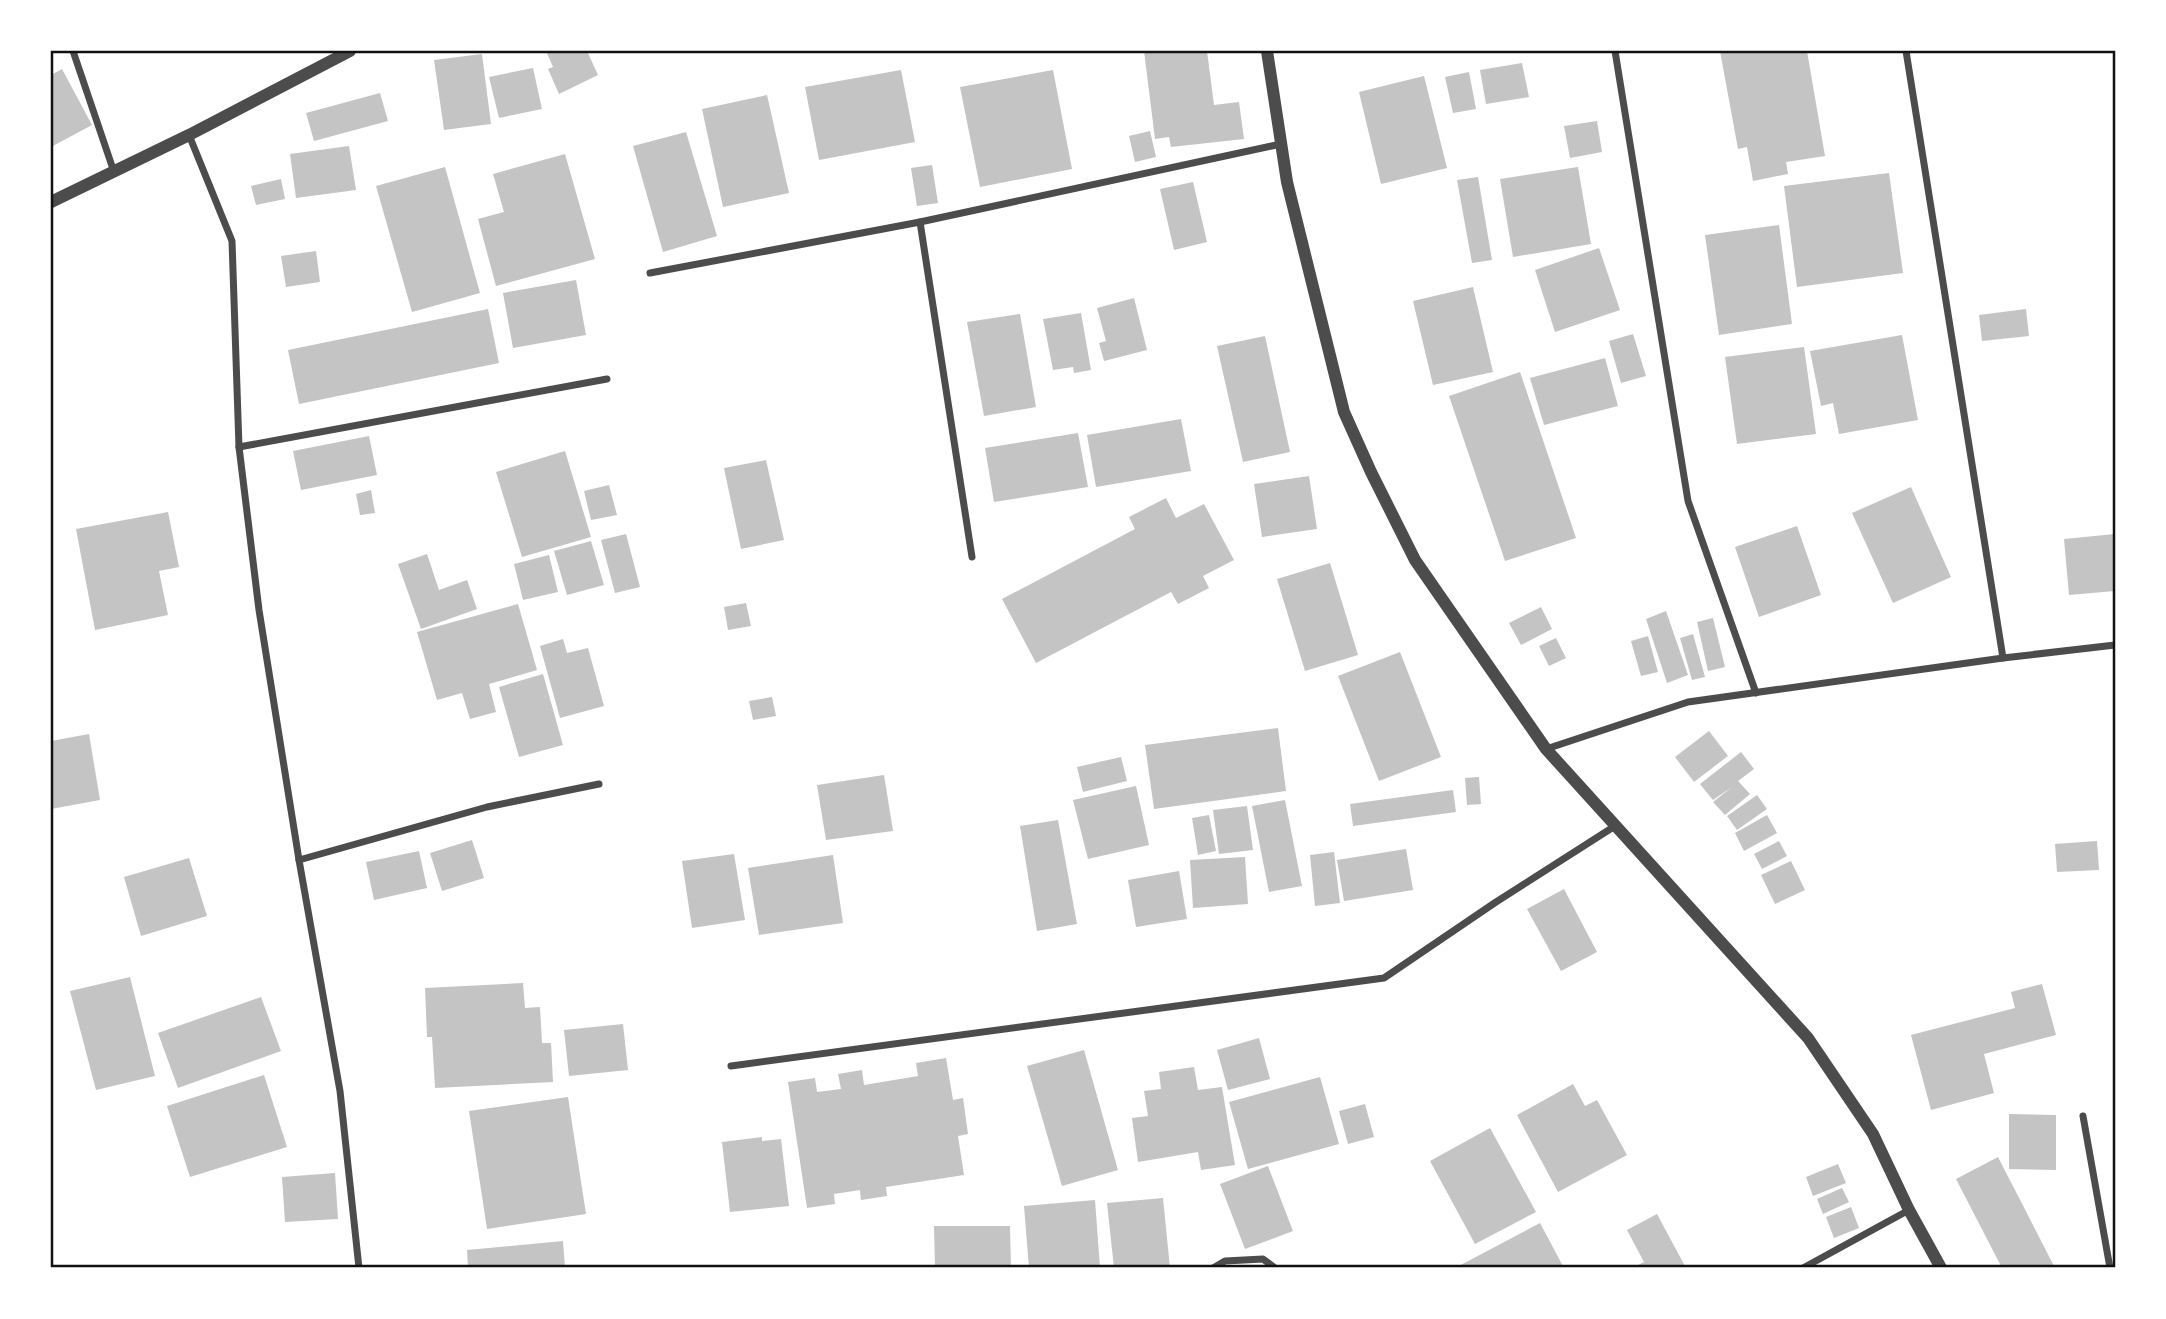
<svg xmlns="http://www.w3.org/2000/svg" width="2166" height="1319" viewBox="0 0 2166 1319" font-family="'IBM Plex Sans',sans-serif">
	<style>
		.building { fill: #c4c4c4 }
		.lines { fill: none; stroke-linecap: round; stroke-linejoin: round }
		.minor { stroke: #4c4c4c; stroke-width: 7 }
		.tertiary { stroke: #4c4c4c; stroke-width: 12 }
		.neatline { fill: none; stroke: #111; stroke-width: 2.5 }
	</style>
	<rect width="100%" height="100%" fill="#fff"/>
	<g class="building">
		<path d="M546,51H587L598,75L559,94L548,69L553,67Z"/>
		<path d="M1144,51H1207L1214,105L1239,102L1244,139L1171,147L1169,137L1155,139Z"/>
		<path d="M1720,51H1807L1825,156L1786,162L1788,174L1753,181L1747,147L1738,149Z"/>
		<path d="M482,54L491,124L444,130L434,60Z"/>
		<path d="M1522,63L1529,97L1486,104L1480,70Z"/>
		<path d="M533,68L542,109L499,118L489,77Z"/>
		<path d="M62,69L92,125L51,147V75Z"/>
		<path d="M901,70L915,142L819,160L805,87Z"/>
		<path d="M1053,70L1072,169L980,187L960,87Z"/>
		<path d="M1469,72L1476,109L1453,113L1445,77Z"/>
		<path d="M1424,76L1447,168L1381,184L1359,92Z"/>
		<path d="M380,93L388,121L314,141L306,113Z"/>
		<path d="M767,95L789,193L723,207L702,109Z"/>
		<path d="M1597,121L1602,152L1570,158L1564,126Z"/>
		<path d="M1150,131L1156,157L1135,162L1129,136Z"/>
		<path d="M686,132L717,236L663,252L633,146Z"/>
		<path d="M349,146L356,190L296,198L290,154Z"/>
		<path d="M565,154L595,259L496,286L478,219L504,212L493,174Z"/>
		<path d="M932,165L938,203L917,206L911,168Z"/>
		<path d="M445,167L480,293L412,312L376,186Z"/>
		<path d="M1578,167L1591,244L1513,257L1500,179Z"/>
		<path d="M1889,173L1903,273L1797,287L1784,186Z"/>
		<path d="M1478,177L1492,260L1472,263L1457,180Z"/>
		<path d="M281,179L285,199L256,205L251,186Z"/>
		<path d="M1193,182L1207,242L1174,250L1160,189Z"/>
		<path d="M1779,225L1792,324L1719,335L1705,235Z"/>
		<path d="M1599,248L1620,310L1555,332L1535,270Z"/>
		<path d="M316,251L320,282L286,287L281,256Z"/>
		<path d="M576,280L586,335L513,348L503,293Z"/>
		<path d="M1473,287L1493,372L1433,385L1413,301Z"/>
		<path d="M1134,298L1147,350L1104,361L1099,343L1106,341L1097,308Z"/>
		<path d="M488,309L499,363L299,404L288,350Z"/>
		<path d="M2026,309L2029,336L1982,341L1979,315Z"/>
		<path d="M1081,313L1091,370L1074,373L1073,367L1053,370L1043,319Z"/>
		<path d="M1020,314L1036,407L984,416L967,322Z"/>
		<path d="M1633,334L1646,376L1621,383L1609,341Z"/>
		<path d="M1902,335L1918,420L1839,434L1833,403L1821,406L1810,351Z"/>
		<path d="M1265,336L1290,452L1243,462L1217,346Z"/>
		<path d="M1804,347L1816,434L1737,444L1725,357Z"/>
		<path d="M1605,358L1618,406L1544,425L1530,378Z"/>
		<path d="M1520,372L1576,538L1505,561L1449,396Z"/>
		<path d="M1181,419L1191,471L1096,487L1087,435Z"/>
		<path d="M1078,433L1088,487L994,502L985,448Z"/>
		<path d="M369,436L377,475L301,490L293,451Z"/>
		<path d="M565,451L591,537L522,557L496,472Z"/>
		<path d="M766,460L784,540L741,549L724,468Z"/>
		<path d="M1309,476L1317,529L1262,537L1254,484Z"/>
		<path d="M609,485L617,515L591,520L584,491Z"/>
		<path d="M1911,487L1951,577L1893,603L1852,513Z"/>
		<path d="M371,490L375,513L360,515L356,494Z"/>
		<path d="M1166,498L1176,518L1204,504L1234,560L1203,576L1209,588L1178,604L1171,592L1036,663L1002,599L1135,529L1129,517Z"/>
		<path d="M168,512L179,567L159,571L168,615L95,630L76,529Z"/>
		<path d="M1797,526L1821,595L1759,617L1735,547Z"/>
		<path d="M626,534L640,587L615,593L601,540Z"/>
		<path d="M2115,534V591L2069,595L2064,539Z"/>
		<path d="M591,541L604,585L567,595L554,551Z"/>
		<path d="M427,554L439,590L467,580L477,609L421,629L398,564Z"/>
		<path d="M549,555L558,592L523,600L514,564Z"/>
		<path d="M1330,563L1358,655L1305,671L1277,579Z"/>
		<path d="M746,603L751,626L728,630L724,607Z"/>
		<path d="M518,604L537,670L489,684L496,712L470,719L462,693L437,700L417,632Z"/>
		<path d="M1541,607L1552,629L1521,645L1509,623Z"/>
		<path d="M1666,611L1688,675L1667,683L1646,619Z"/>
		<path d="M1713,618L1725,667L1708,671L1697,622Z"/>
		<path d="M1693,634L1705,677L1692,680L1680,638Z"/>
		<path d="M1648,636L1658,672L1641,676L1631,641Z"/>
		<path d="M1556,638L1566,658L1549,666L1539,646Z"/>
		<path d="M563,639L567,653L588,648L604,706L560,718L540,646Z"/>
		<path d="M1400,652L1441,757L1379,781L1338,676Z"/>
		<path d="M543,674L563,745L519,757L499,687Z"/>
		<path d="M772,697L776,716L753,720L749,701Z"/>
		<path d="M1278,728L1286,791L1154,809L1145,745Z"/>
		<path d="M1709,731L1728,756L1694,782L1675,757Z"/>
		<path d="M89,734L100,800L51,809V741Z"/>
		<path d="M1741,752L1754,769L1738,781L1750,794L1725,815L1713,802L1732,787L1713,800L1700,784Z"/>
		<path d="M1121,757L1127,781L1083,792L1077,767Z"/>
		<path d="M884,775L893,831L826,840L817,785Z"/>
		<path d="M1479,777L1481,804L1467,805L1465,778Z"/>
		<path d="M1136,786L1149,845L1088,859L1073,800Z"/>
		<path d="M1453,790L1456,812L1353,826L1350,804Z"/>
		<path d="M1757,795L1767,809L1737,830L1727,816Z"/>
		<path d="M1285,800L1302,886L1269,892L1252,806Z"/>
		<path d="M1247,806L1253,850L1219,854L1213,810Z"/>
		<path d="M1209,815L1216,851L1198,855L1192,818Z"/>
		<path d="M1767,815L1777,833L1744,851L1735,833Z"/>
		<path d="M1058,820L1077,924L1037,931L1020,826Z"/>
		<path d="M472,840L484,878L442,891L430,853Z"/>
		<path d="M1779,841L1787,856L1762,869L1754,854Z"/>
		<path d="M2097,841L2099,870L2057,872L2055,844Z"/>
		<path d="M1406,849L1413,890L1344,901L1337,860Z"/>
		<path d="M419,851L427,888L374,900L366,862Z"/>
		<path d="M1334,852L1340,903L1315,906L1310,855Z"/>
		<path d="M734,854L745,920L692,928L682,861Z"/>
		<path d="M833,855L843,923L759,935L748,868Z"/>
		<path d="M1245,857L1248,904L1193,908L1190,860Z"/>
		<path d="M189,858L207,916L141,936L124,877Z"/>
		<path d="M1791,861L1805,890L1775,904L1761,875Z"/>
		<path d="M1179,871L1187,919L1136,927L1128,880Z"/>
		<path d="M1564,889L1597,952L1561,971L1527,909Z"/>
		<path d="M130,977L155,1076L96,1090L70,991Z"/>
		<path d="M523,983L525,1008L540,1007L542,1043H551L553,1082L435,1088L432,1037H427L425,988Z"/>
		<path d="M2042,984L2056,1035L1984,1054L1994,1093L1931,1110L1911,1035L2015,1008L2011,992Z"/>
		<path d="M261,997L281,1051L178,1088L158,1033Z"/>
		<path d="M623,1024L628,1070L569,1076L564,1030Z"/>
		<path d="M1259,1038L1270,1079L1228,1090L1217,1050Z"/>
		<path d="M1084,1050L1118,1170L1062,1186L1027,1066Z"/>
		<path d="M946,1058L953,1100L963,1098L968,1134L958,1136L964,1175L886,1187L887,1196L861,1200L860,1190L834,1194L835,1204L807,1208L788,1082L815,1078L817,1092L841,1089L838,1074L862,1070L864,1085L918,1076L916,1063Z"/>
		<path d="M1194,1067L1198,1090L1222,1087L1235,1165L1201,1170L1198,1152L1138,1162L1132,1118L1148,1116L1144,1091L1161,1089L1159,1072Z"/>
		<path d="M264,1075L287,1147L190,1177L167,1106Z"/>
		<path d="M1320,1077L1339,1144L1248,1169L1229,1102Z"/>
		<path d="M1573,1084L1585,1106L1597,1100L1627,1155L1558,1192L1517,1115Z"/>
		<path d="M568,1097L586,1214L487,1229L469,1111Z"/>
		<path d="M1365,1104L1374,1137L1348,1144L1339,1111Z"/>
		<path d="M2009,1114L2056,1115V1170L2009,1169Z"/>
		<path d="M1490,1128L1536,1212L1475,1244L1430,1161Z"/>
		<path d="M762,1137V1141L781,1139L789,1206L730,1212L722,1142Z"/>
		<path d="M1998,1157L2055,1268H2002L1956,1179Z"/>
		<path d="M1838,1164L1846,1183L1813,1196L1806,1177Z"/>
		<path d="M1268,1166L1293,1231L1245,1249L1220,1184Z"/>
		<path d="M335,1173L338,1219L285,1222L282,1177Z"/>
		<path d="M1842,1188L1849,1202L1823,1214L1817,1199Z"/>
		<path d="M1163,1198L1170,1268H1114L1107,1203Z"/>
		<path d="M1095,1200L1100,1268H1029L1024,1206Z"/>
		<path d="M1851,1207L1859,1228L1834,1238L1826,1217Z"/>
		<path d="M1657,1214L1686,1268H1632L1644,1262L1627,1230Z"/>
		<path d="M1540,1223L1564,1268H1455Z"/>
		<path d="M934,1226H1010L1011,1268H935Z"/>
		<path d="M563,1241L565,1268H468L467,1250Z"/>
	</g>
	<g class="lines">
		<g class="minor">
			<path d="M73,51L114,172"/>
			<path d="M1615,51L1688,501L1756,693"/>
			<path d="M1906,51L2003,658"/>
			<path d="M189,135L232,241L239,447L259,610L299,860L340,1091L359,1268"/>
			<path d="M920,222L972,557"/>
			<path d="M650,273L920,222L1281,144"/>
			<path d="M239,447L607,379"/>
			<path d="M1546,749L1688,702L2003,658L2115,645"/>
			<path d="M299,860L487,807L599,784"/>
			<path d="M731,1066L1384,978L1496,902L1615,826"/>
			<path d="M2083,1116L2110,1268"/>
			<path d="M1213,1268L1225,1261L1263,1259L1275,1268"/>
			<path d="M1803,1268L1909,1210"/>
		</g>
		<g class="tertiary">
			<path d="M1267,51L1287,182L1344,412L1371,472L1415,560L1546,749L1808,1038L1873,1134L1909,1210L1941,1268"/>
			<path d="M51,202L189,135L350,51"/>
		</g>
	</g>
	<rect width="2166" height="1319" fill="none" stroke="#ffffff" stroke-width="105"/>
	<rect x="52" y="52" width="2062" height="1214" class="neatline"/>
</svg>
